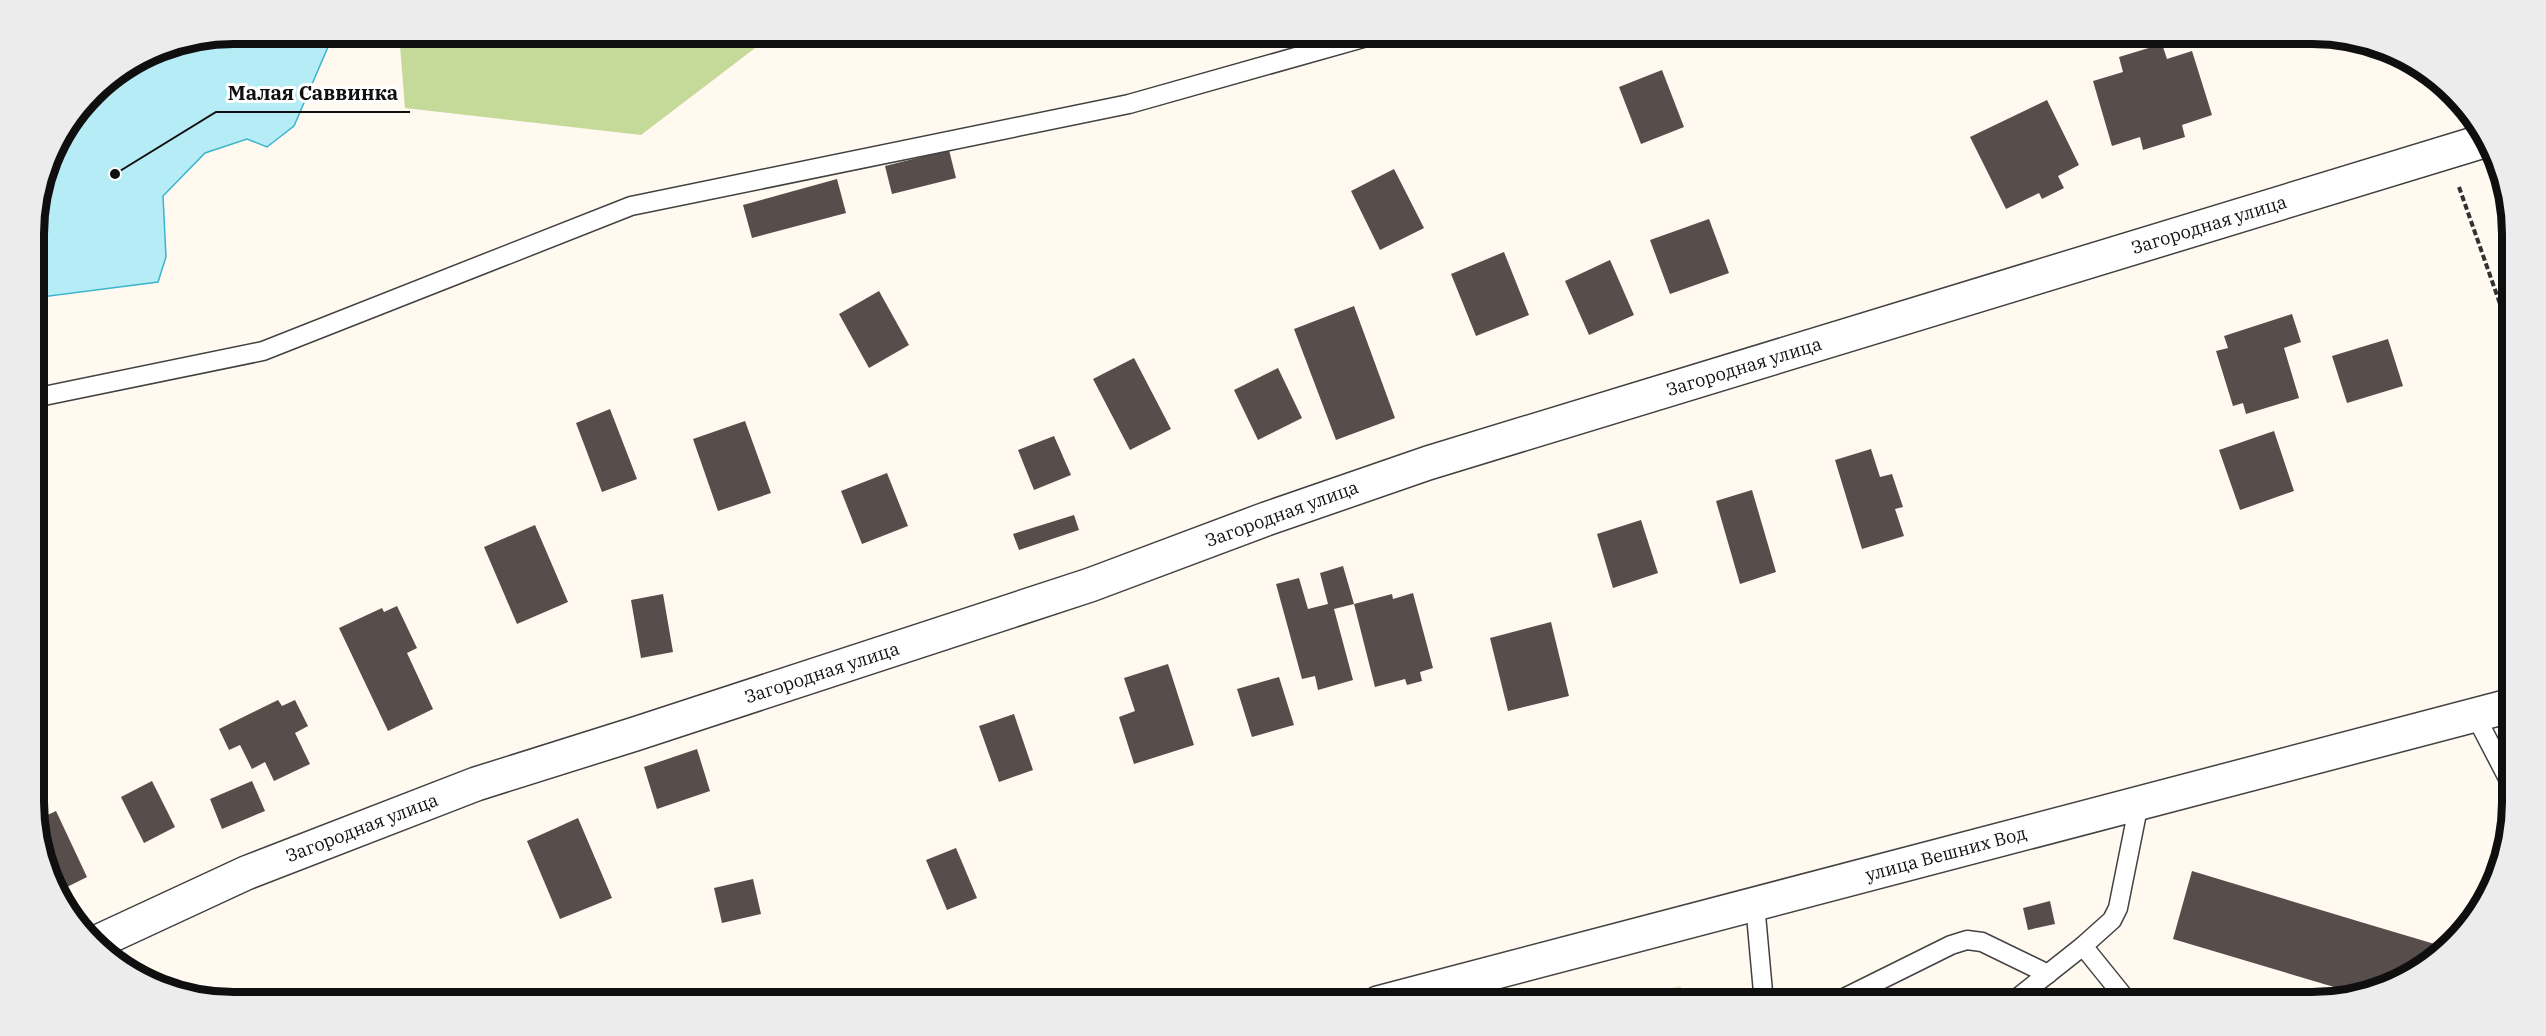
<svg xmlns="http://www.w3.org/2000/svg" width="2546" height="1036" viewBox="0 0 2546 1036" font-family="'IBM Plex Serif',serif">
	<style>
		.green { fill: #dde9ba }
		.forest { fill: #c5da99 }
		.water { fill: #b5ecf6; stroke: #3cb4cd; stroke-width: 1.5 }
		.building { fill: #574d4b }
		.lines { fill: none; stroke-linecap: round; stroke-linejoin: round }
		.service-casing { stroke: #424242; stroke-width: 21 }
		.minor-casing { stroke: #424242; stroke-width: 36 }
		.path { stroke: #313131; stroke-width: 4; stroke-dasharray: 6 3; stroke-linecap: butt }
		.service { stroke: #fff; stroke-width: 18 }
		.minor { stroke: #fff; stroke-width: 33 }
		.labels { text-anchor: middle; stroke-width: 6; stroke-linejoin: round; paint-order: stroke }
		.street-label { font-size: 18px; fill: #0f0f0f; stroke: #fff }
		.rim { fill: none; stroke: #0f0f0f; stroke-width: 8 }
		.leader { fill: none; stroke: #0f0f0f; stroke-width: 2 }
		.callout-dot { fill: #0f0f0f; stroke: #fff; stroke-width: 2 }
		.callout-label { font-size: 20px; text-anchor: middle; font-weight: bold; fill: #0f0f0f; stroke: #fff; stroke-width: 6; stroke-linejoin: round; paint-order: stroke }
	</style>
	<rect width="100%" height="100%" fill="#fff9f0"/>
	<path class="green" d="M1681,986L1680,1003H1602Z"/>
	<path class="forest" d="M399,33H775L641,135L405,108Z"/>
	<path class="water" d="M233,33H334L294,126L267,147L247,139L205,153L163,196L166,257L158,282L34,298L33,220L54,144L101,83L157,48Z"/>
	<g class="building">
		<path d="M2162,44L2167,59L2192,51L2212,115L2182,125L2185,137L2143,150L2140,137L2112,146L2093,81L2123,72L2119,57Z"/>
		<path d="M1662,70L1684,127L1641,144L1619,87Z"/>
		<path d="M2047,100L2079,165L2058,176L2064,188L2042,199L2039,193L2006,209L1970,137Z"/>
		<path d="M949,150L956,178L892,194L885,166Z"/>
		<path d="M1394,169L1424,228L1380,250L1351,191Z"/>
		<path d="M837,179L846,213L752,238L743,205Z"/>
		<path d="M1709,219L1729,273L1670,294L1650,240Z"/>
		<path d="M2511,225V242L2506,226Z"/>
		<path d="M1504,252L1529,315L1476,336L1451,274Z"/>
		<path d="M1610,260L1634,315L1589,335L1565,281Z"/>
		<path d="M879,291L909,345L869,368L839,314Z"/>
		<path d="M1354,306L1395,418L1336,440L1294,329Z"/>
		<path d="M2292,314L2301,342L2284,348L2299,398L2246,414L2243,403L2233,406L2216,351L2228,348L2224,336Z"/>
		<path d="M2388,339L2403,386L2347,403L2332,356Z"/>
		<path d="M1134,358L1171,429L1130,450L1093,379Z"/>
		<path d="M1278,368L1302,418L1258,440L1234,390Z"/>
		<path d="M610,409L637,479L602,492L576,423Z"/>
		<path d="M745,421L771,493L718,511L693,439Z"/>
		<path d="M2274,431L2294,491L2240,510L2219,450Z"/>
		<path d="M1054,436L1071,475L1034,490L1018,450Z"/>
		<path d="M1871,449L1880,477L1892,474L1903,507L1895,509L1904,536L1862,549L1835,460Z"/>
		<path d="M887,473L908,526L862,544L841,491Z"/>
		<path d="M1752,490L1776,572L1740,584L1716,501Z"/>
		<path d="M1074,515L1079,530L1019,550L1013,534Z"/>
		<path d="M1641,520L1658,573L1613,588L1597,534Z"/>
		<path d="M535,525L568,602L517,624L484,547Z"/>
		<path d="M1343,566L1354,604L1334,609L1353,680L1318,690L1315,676L1302,679L1276,584L1299,578L1308,609L1328,604L1320,573Z"/>
		<path d="M1413,593L1433,668L1420,672L1422,681L1407,685L1405,679L1375,687L1354,604L1392,594L1393,599Z"/>
		<path d="M663,594L673,652L641,658L631,600Z"/>
		<path d="M397,606L417,648L407,653L433,709L388,731L339,628L382,608L384,612Z"/>
		<path d="M1551,622L1569,696L1508,711L1490,638Z"/>
		<path d="M1168,664L1194,745L1134,764L1119,717L1135,711L1124,678Z"/>
		<path d="M1279,677L1294,725L1252,737L1237,689Z"/>
		<path d="M278,700L282,706L295,700L308,726L295,733L310,764L274,781L265,762L252,769L240,745L229,750L219,729Z"/>
		<path d="M1014,714L1033,770L999,782L979,726Z"/>
		<path d="M697,749L710,791L657,809L644,767Z"/>
		<path d="M152,781L175,827L144,843L121,797Z"/>
		<path d="M252,781L265,811L222,829L210,799Z"/>
		<path d="M56,811L87,877L61,890L37,841V820Z"/>
		<path d="M578,818L612,898L560,919L527,841Z"/>
		<path d="M956,848L977,898L947,910L926,860Z"/>
		<path d="M2192,871L2364,923L2448,948L2434,962L2377,992L2361,995L2344,990L2173,939Z"/>
		<path d="M753,879L761,914L722,923L714,888Z"/>
		<path d="M2050,901L2055,924L2028,930L2023,908Z"/>
	</g>
	<g class="lines">
		<g class="service-casing">
			<g id="service">
				<path d="M34,398L263,351L631,206L1129,104L1381,33"/>
				<path d="M2475,715L2513,788"/>
				<path d="M1755,904L1764,1003"/>
				<path d="M2083,946L2112,920L2118,908L2139,803"/>
				<path d="M1834,1003L1951,945L1967,940L1982,942L2048,974"/>
				<path d="M2011,1003L2083,946L2129,1003"/>
			</g>
		</g>
		<g class="minor-casing">
			<g id="minor">
				<path d="M95,943L246,873L476,784L635,734L1090,585L1266,519L1428,463L2487,140"/>
				<path d="M1378,1003L2513,705"/>
			</g>
		</g>
		<path class="path" d="M2459,187L2512,338"/>
		<use href="#service" class="service"/>
		<use href="#minor" class="minor"/>
	</g>
	<g class="labels">
		<g class="street-label">
			<text transform="translate(2209 225) rotate(-17)" y="6">Загородная улица</text>
			<text transform="translate(1744 367) rotate(-17)" y="6">Загородная улица</text>
			<text transform="translate(1282 514) rotate(-20)" y="6">Загородная улица</text>
			<text transform="translate(822 673) rotate(-18)" y="6">Загородная улица</text>
			<text transform="translate(362 828) rotate(-21)" y="6">Загородная улица</text>
			<text transform="translate(1946 854) rotate(-15)" y="6">улица Вешних Вод</text>
		</g>
	</g>
	<path d="M0 0H2546V1036H0ZM234 44H2312A190 190 0 0 1 2502 234V802A190 190 0 0 1 2312 992H234A190 190 0 0 1 44 802V234A190 190 0 0 1 234 44Z" fill="#ececec" fill-rule="evenodd"/>
	<path class="rim" d="M234 44H2312A190 190 0 0 1 2502 234V802A190 190 0 0 1 2312 992H234A190 190 0 0 1 44 802V234A190 190 0 0 1 234 44Z"/>
	<path class="leader" d="M115 174L216 112H410"/>
	<circle class="callout-dot" cx="115" cy="174" r="6"/>
	<g class="callout-label">
		<text x="313" y="100">Малая Саввинка</text>
	</g>
</svg>
